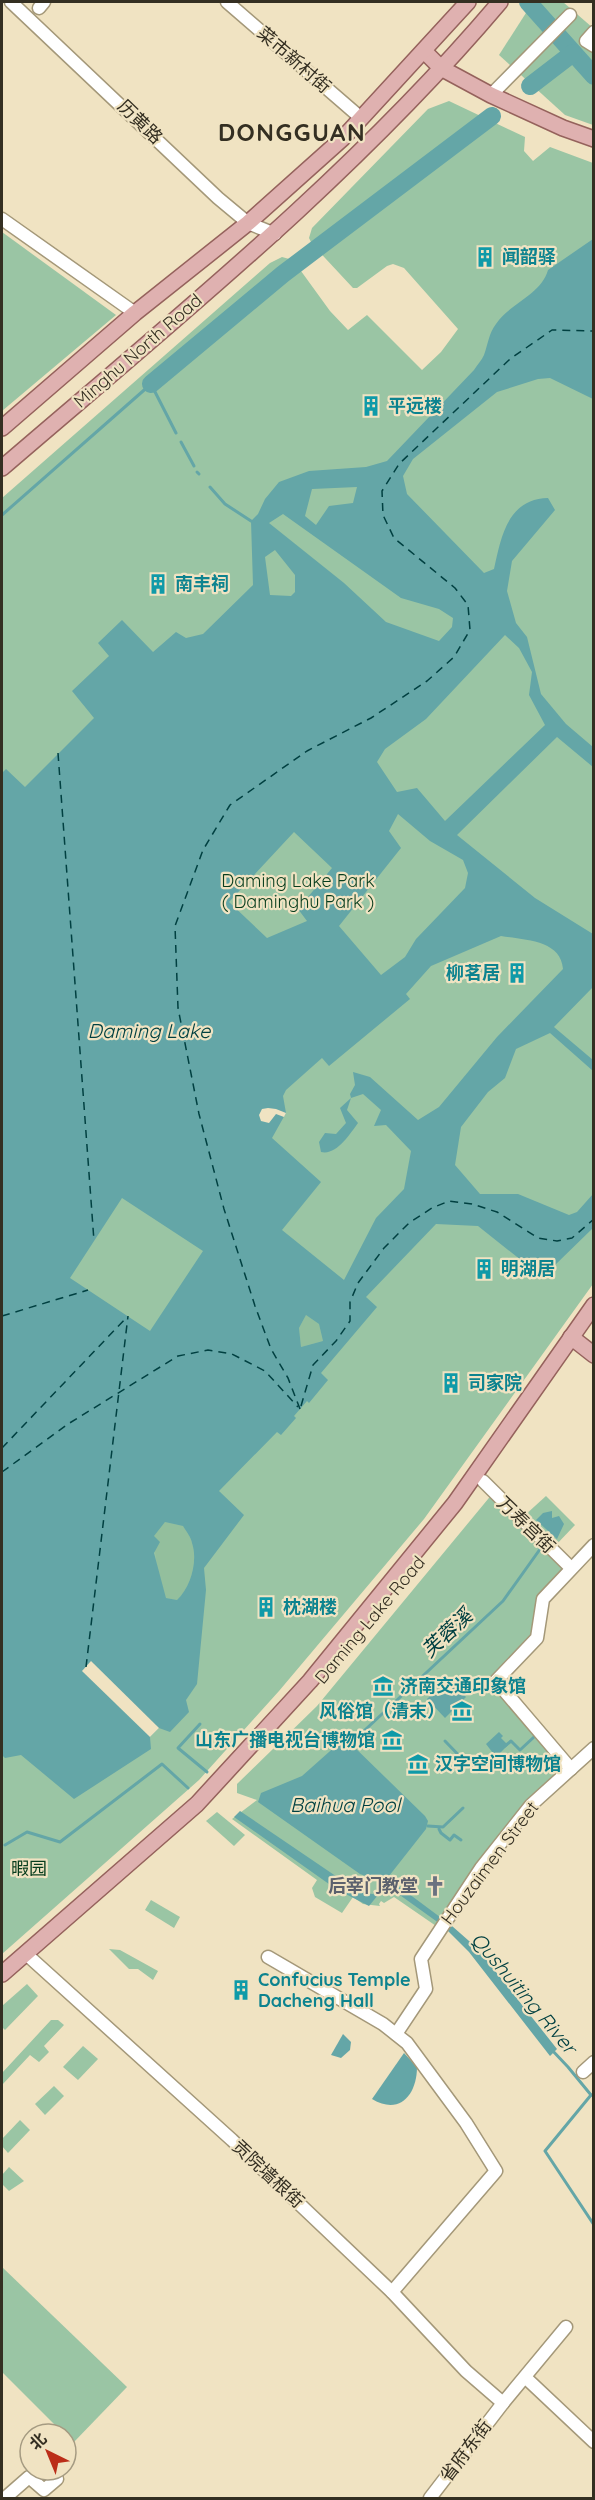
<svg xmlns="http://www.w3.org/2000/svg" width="595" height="2500" viewBox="0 0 595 2500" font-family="Quicksand,'Noto Sans SC',sans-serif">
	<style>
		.green { fill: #9ac5a4 }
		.forest { fill: #93bf9d }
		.water { fill: #64a6a7; fill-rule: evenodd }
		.pier { fill: #f0e3c2 }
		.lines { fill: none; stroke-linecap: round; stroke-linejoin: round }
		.stream { stroke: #64a6a7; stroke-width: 3 }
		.river { stroke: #64a6a7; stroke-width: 18 }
		.ferry { stroke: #004041; stroke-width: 1.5; stroke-dasharray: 8 6; stroke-linecap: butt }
		.minor-casing { stroke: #a49879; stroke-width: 15 }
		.major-casing { stroke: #95625c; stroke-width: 18 }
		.minor { stroke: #fff; stroke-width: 12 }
		.major { stroke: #dfb1b0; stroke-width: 15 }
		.labels { text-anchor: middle; stroke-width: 4.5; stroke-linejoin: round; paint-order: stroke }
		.street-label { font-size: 18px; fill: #342f22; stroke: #f0e3c2 }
		.culture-label { font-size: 18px; font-weight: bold; fill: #0d838f; stroke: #f0e3c2; text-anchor: start }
		.park-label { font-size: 18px; fill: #073d1d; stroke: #f0e3c2 }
		.worship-label { font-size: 18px; font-weight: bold; fill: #5b616d; stroke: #f0e3c2; text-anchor: end }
		.water-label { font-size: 20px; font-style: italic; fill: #004041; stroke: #f0e3c2 }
		.district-label { font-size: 24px; font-weight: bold; letter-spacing: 1.5px; fill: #342f22; stroke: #f0e3c2 }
	</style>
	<rect width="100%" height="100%" fill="#f0e3c2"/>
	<g class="green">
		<path d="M533,2H563L593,28V125L565,115L499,55Z"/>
		<path d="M449,101L525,137L524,151L533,161L550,147L593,163V1284L424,1519L279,1691L199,1780L2,1954V498L270,263L282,257L293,260L330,311L348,330L367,315L422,370L441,352L458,329L404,268L393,264L387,266L357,288H353L312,244L309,238L312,228L428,109Z"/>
		<path d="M2,232L116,315L2,411Z"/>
		<path d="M493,1493L571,1568L543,1599L537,1638L496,1681L565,1767L439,1928L394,1897L384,1903L381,1901L379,1904L380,1906L363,1904L353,1897L342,1913L315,1897L312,1888L317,1880L232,1819L257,1800L237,1793V1784L317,1706Z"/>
		<path d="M546,1496L575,1525L554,1547L524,1516Z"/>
		<path d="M217,1812L245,1835L234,1846L206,1821Z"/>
		<path d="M151,1900L180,1917L174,1928L145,1910Z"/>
		<path d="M109,1949L120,1950L158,1971L153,1980L138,1969H129Z"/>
		<path d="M27,1984L38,1996L5,2030L2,2027V2006Z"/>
		<path d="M51,2020H58L64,2025L44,2046L49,2052L39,2062L30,2055L2,2085V2073Z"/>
		<path d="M83,2046L98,2059L78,2080L63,2067Z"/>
		<path d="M54,2086L64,2096L45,2115L35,2104Z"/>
		<path d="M20,2120L30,2130L8,2153L2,2146V2139Z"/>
		<path d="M9,2167L24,2181L9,2191L2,2184V2175Z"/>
		<path d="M2,2267L127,2387L73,2443L2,2372Z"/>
	</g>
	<g class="forest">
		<path d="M306,1315L319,1324L323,1341L301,1347L299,1328Z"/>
		<path d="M165,1522L183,1526C186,1531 191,1537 192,1543C198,1561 191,1587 177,1600L166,1598L157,1567L153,1536Z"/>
	</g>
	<g class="water">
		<path d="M593,239V399L550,378L538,379L497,392L413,459L403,476L407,494L484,573L494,569C501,538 507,499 548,498L555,510L512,561L507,591L516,623L527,637L541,694L566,724L593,747V767L557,737L457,835L535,898L593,934V987L554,1027L593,1060V1071L550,1033L516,1049L505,1078L488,1092L461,1127L455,1165L480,1194H518L569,1215L577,1212L593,1194V1228L554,1266L536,1272L478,1226L436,1224L366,1297L377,1307L321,1373L328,1380L309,1403L307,1401L294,1416L296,1418L281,1435L277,1432L219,1491L244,1515L204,1568L206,1590L197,1684L186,1700L189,1712L170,1732L159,1728L150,1737L151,1749L74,1799L21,1755L5,1758L2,1755V773L6,769L25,787L94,718L72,691L109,656L98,643L122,620L153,652L176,632L186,638L203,634L253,585L251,521L258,514L265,499L279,482L309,471L366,467L387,461L474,370C477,365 482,360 484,355C488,344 489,333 496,324C510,303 541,295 548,270ZM357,487L353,503L329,506L316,525L305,516L312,489ZM283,514L401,598L439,609L453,618L452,627L439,641L386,622L344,583L269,523ZM275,550L295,575V592L291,596L270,595L265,557ZM505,635L519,648L532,672L529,695L545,725L445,821L417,788L397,792L377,762L385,749L426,719ZM398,814L430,841L463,860L468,873L465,888L416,939L405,957L381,975L339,926L401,848L389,831ZM294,832L332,868L298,909L307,921L267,938L229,902ZM501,936C525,940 561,940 563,969L497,1037L439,1107L418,1120L370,1077L353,1072L355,1085L350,1094L351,1098L340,1108L346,1123L336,1134L325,1133L319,1142L321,1152C336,1156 350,1134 358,1123L347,1110L351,1098L363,1094L381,1110L374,1126L386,1125L411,1151L404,1189L376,1218L344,1280L282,1230L321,1182L272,1138L286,1113L283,1096L286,1090L322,1058L329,1066L410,999L406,994L431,966ZM122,1198L203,1251L150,1331L70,1278ZM306,1315L319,1324L323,1341L301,1347L299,1328ZM165,1522L183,1526C186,1531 191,1537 192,1543C198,1561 191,1587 177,1600L166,1598L154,1553L160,1542L154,1536Z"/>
		<path d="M552,1511V1518L559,1516L564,1524L557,1539L536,1520L543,1513Z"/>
		<path d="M448,1678L466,1697L445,1718L427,1699Z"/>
		<path d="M499,1732L503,1736L501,1738L508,1745L496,1757L486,1744Z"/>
		<path d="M347,1736L348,1741L425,1816L428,1821L426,1829L389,1876L393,1882L452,1926L477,1948L557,2049L550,2056L469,1952L443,1926L397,1893L383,1879L377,1880L360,1874L258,1802L261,1793L302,1776Z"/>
		<path d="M240,1811L346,1883L367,1893L378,1895L369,1906L336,1889L234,1817Z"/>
		<path d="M343,2034L351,2042L350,2050L341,2058L331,2055Z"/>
		<path d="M404,2053L417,2067C417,2094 400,2116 372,2099Z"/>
	</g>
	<g class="pier">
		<path d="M268,1108L276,1109L286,1113L284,1117L276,1114L269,1123L261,1121L259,1115L262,1109Z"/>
		<path d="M91,1661L159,1728L150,1737L82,1671Z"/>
	</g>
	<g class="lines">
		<g class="stream">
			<path d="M181,442L194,466"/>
			<path d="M197,472L199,474"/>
			<path d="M210,487L225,504L251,521"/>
			<path d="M2,515L151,384L176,433"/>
			<path d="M200,1724L178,1748L207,1772"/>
			<path d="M445,1741L472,1769"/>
			<path d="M351,1743L503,1601L543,1545"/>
			<path d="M505,1746L511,1741L520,1750L534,1737"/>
			<path d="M479,1772L496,1755"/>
			<path d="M428,1826L443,1827L463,1808"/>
			<path d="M439,1829L441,1833L450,1840L454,1835L461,1840"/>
			<path d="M5,1845L27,1832L60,1842L162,1764L188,1788"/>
			<path d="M551,2049L568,2067L591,2095"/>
			<path d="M591,2095L545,2151L594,2225"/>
		</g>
		<g class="river">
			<path d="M528,2L594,76"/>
			<path d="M530,86L573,53"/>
			<path d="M151,384L283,274L492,116"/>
		</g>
		<g class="ferry">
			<path d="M58,753L94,1241"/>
			<path d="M2,1316L88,1290"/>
			<path d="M301,1406L313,1365L336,1341L350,1321V1302L358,1283L384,1248L409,1223L432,1208L449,1201L472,1204L497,1212L538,1238L557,1241L572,1238L594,1219"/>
			<path d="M300,1409L288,1378L271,1349L255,1306L224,1209L199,1114L178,1008L175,926L203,850L230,805L307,751L371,718L427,681L454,657L470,630L468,605L455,588L394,538L383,515L382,491L399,464L510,359L552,330L594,331"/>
			<path d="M2,1448L127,1317"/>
			<path d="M2,1472L68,1424L178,1356L208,1350L232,1354L265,1371L298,1407"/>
			<path d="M86,1667L128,1316"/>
		</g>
		<g class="minor-casing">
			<g id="minor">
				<path d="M11,2L218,198L248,223L275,234"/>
				<path d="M227,2L361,118"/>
				<path d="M39,8L44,2"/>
				<path d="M594,32L586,41L594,46"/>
				<path d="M491,95L570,15"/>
				<path d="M2,219L135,313"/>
				<path d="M483,1481L571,1568"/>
				<path d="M571,1769L496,1681L537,1638L543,1599L594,1545"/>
				<path d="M25,1953L232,2140L392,2292L466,2371L503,2403"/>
				<path d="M268,1957L383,2024L407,2043L466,2123L496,2171L392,2292"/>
				<path d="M396,2034L426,1989L421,1959L481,1868L531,1805L594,1748"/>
				<path d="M583,2072L594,2062"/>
				<path d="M526,2378L594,2442"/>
				<path d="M5,2498L29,2477L44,2490L57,2479"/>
				<path d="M430,2498L503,2403L566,2327"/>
			</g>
		</g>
		<g class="major-casing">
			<g id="major">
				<path d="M424,51L441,68L491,95L563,128L594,139"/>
				<path d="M2,428L135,313L248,223L343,138L468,2"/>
				<path d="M2,468C174,320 353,176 500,2"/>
				<path d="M571,1337L594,1355"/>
				<path d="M2,1974L197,1804L310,1681L455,1503L594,1305"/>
			</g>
		</g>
		<use href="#minor" class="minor"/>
		<use href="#major" class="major"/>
	</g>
	<defs>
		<g id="building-bare" transform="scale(1.62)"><path d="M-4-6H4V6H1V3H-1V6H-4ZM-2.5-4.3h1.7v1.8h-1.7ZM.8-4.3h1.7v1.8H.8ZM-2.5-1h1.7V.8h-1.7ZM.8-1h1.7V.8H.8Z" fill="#0f9aa8" stroke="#f0e3c2" stroke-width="2.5" paint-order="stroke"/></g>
		<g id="museum-bare" transform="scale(1.62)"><path d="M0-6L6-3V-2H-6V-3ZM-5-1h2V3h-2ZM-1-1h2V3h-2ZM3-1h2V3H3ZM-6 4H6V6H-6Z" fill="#0f9aa8" stroke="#f0e3c2" stroke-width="2.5" paint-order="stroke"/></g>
		<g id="church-bare" transform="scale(1.62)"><path d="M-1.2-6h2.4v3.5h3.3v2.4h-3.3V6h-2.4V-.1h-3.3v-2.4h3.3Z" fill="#6b7280" stroke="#f0e3c2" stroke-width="2.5" paint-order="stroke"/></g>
	</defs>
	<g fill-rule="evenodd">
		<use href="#building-bare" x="485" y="257"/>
		<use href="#building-bare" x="371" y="406"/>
		<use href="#building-bare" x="158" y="584"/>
		<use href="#building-bare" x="517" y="973"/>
		<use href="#building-bare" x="484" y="1269"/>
		<use href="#building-bare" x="451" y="1383"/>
		<use href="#building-bare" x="266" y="1607"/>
		<use href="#museum-bare" x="383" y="1686"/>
		<use href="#museum-bare" x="462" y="1711"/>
		<use href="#museum-bare" x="392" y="1740"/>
		<use href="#museum-bare" x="418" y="1764"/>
		<use href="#church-bare" x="435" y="1886"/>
		<use href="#building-bare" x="241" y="1990"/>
	</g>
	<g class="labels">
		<g class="street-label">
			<text transform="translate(294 60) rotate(41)" y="6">菜市新村街</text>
			<text transform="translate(140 122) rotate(44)" y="6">历黄路</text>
			<text transform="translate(138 351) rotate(-41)" y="6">Minghu North Road</text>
			<text transform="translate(526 1525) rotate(44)" y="6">万寿宫街</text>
			<text transform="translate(370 1620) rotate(-50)" y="6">Daming Lake Road</text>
			<text transform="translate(490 1863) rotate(-53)" y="6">Houzaimen Street</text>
			<text transform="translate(268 2174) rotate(43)" y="6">贡院墙根街</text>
			<text transform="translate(466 2451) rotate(-53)" y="6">省府东街</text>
		</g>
		<g class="culture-label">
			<text x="502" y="263">闻韶驿</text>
			<text x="388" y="412">平远楼</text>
			<text x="175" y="590">南丰祠</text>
			<text x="500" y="979" text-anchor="end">柳茗居</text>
			<text x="501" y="1275">明湖居</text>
			<text x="468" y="1389">司家院</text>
			<text x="283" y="1613">枕湖楼</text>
			<text x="400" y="1692">济南交通印象馆</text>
			<text x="445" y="1717" text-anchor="end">风俗馆（清末）</text>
			<text x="375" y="1746" text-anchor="end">山东广播电视台博物馆</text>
			<text x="435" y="1770">汉字空间博物馆</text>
			<text x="258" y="1986">Confucius Temple<tspan x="258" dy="21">Dacheng Hall</tspan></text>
		</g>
		<g class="park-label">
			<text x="298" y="887">Daming Lake Park<tspan x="298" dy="21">( Daminghu Park )</tspan></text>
			<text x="29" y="1875">暇园</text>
		</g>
		<g class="worship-label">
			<text x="418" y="1892">后宰门教堂</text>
		</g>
		<g class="water-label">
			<text x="149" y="1038">Daming Lake</text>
			<text transform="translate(447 1633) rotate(-43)" y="7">芙蓉溪</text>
			<text x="345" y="1812">Baihua Pool</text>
			<text transform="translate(524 1993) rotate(50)" y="7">Qushuiting River</text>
		</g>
		<g class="district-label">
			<text x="292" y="141">DONGGUAN</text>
		</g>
	</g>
	<rect width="595" height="2500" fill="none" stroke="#342f22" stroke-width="6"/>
	<g transform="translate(48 2452) rotate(317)"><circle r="28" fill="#f0e3c2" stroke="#a59b82" stroke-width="1.5"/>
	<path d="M0-4.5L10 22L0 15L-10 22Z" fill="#bb2e19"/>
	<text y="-9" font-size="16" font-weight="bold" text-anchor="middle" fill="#342f22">北</text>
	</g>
</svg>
